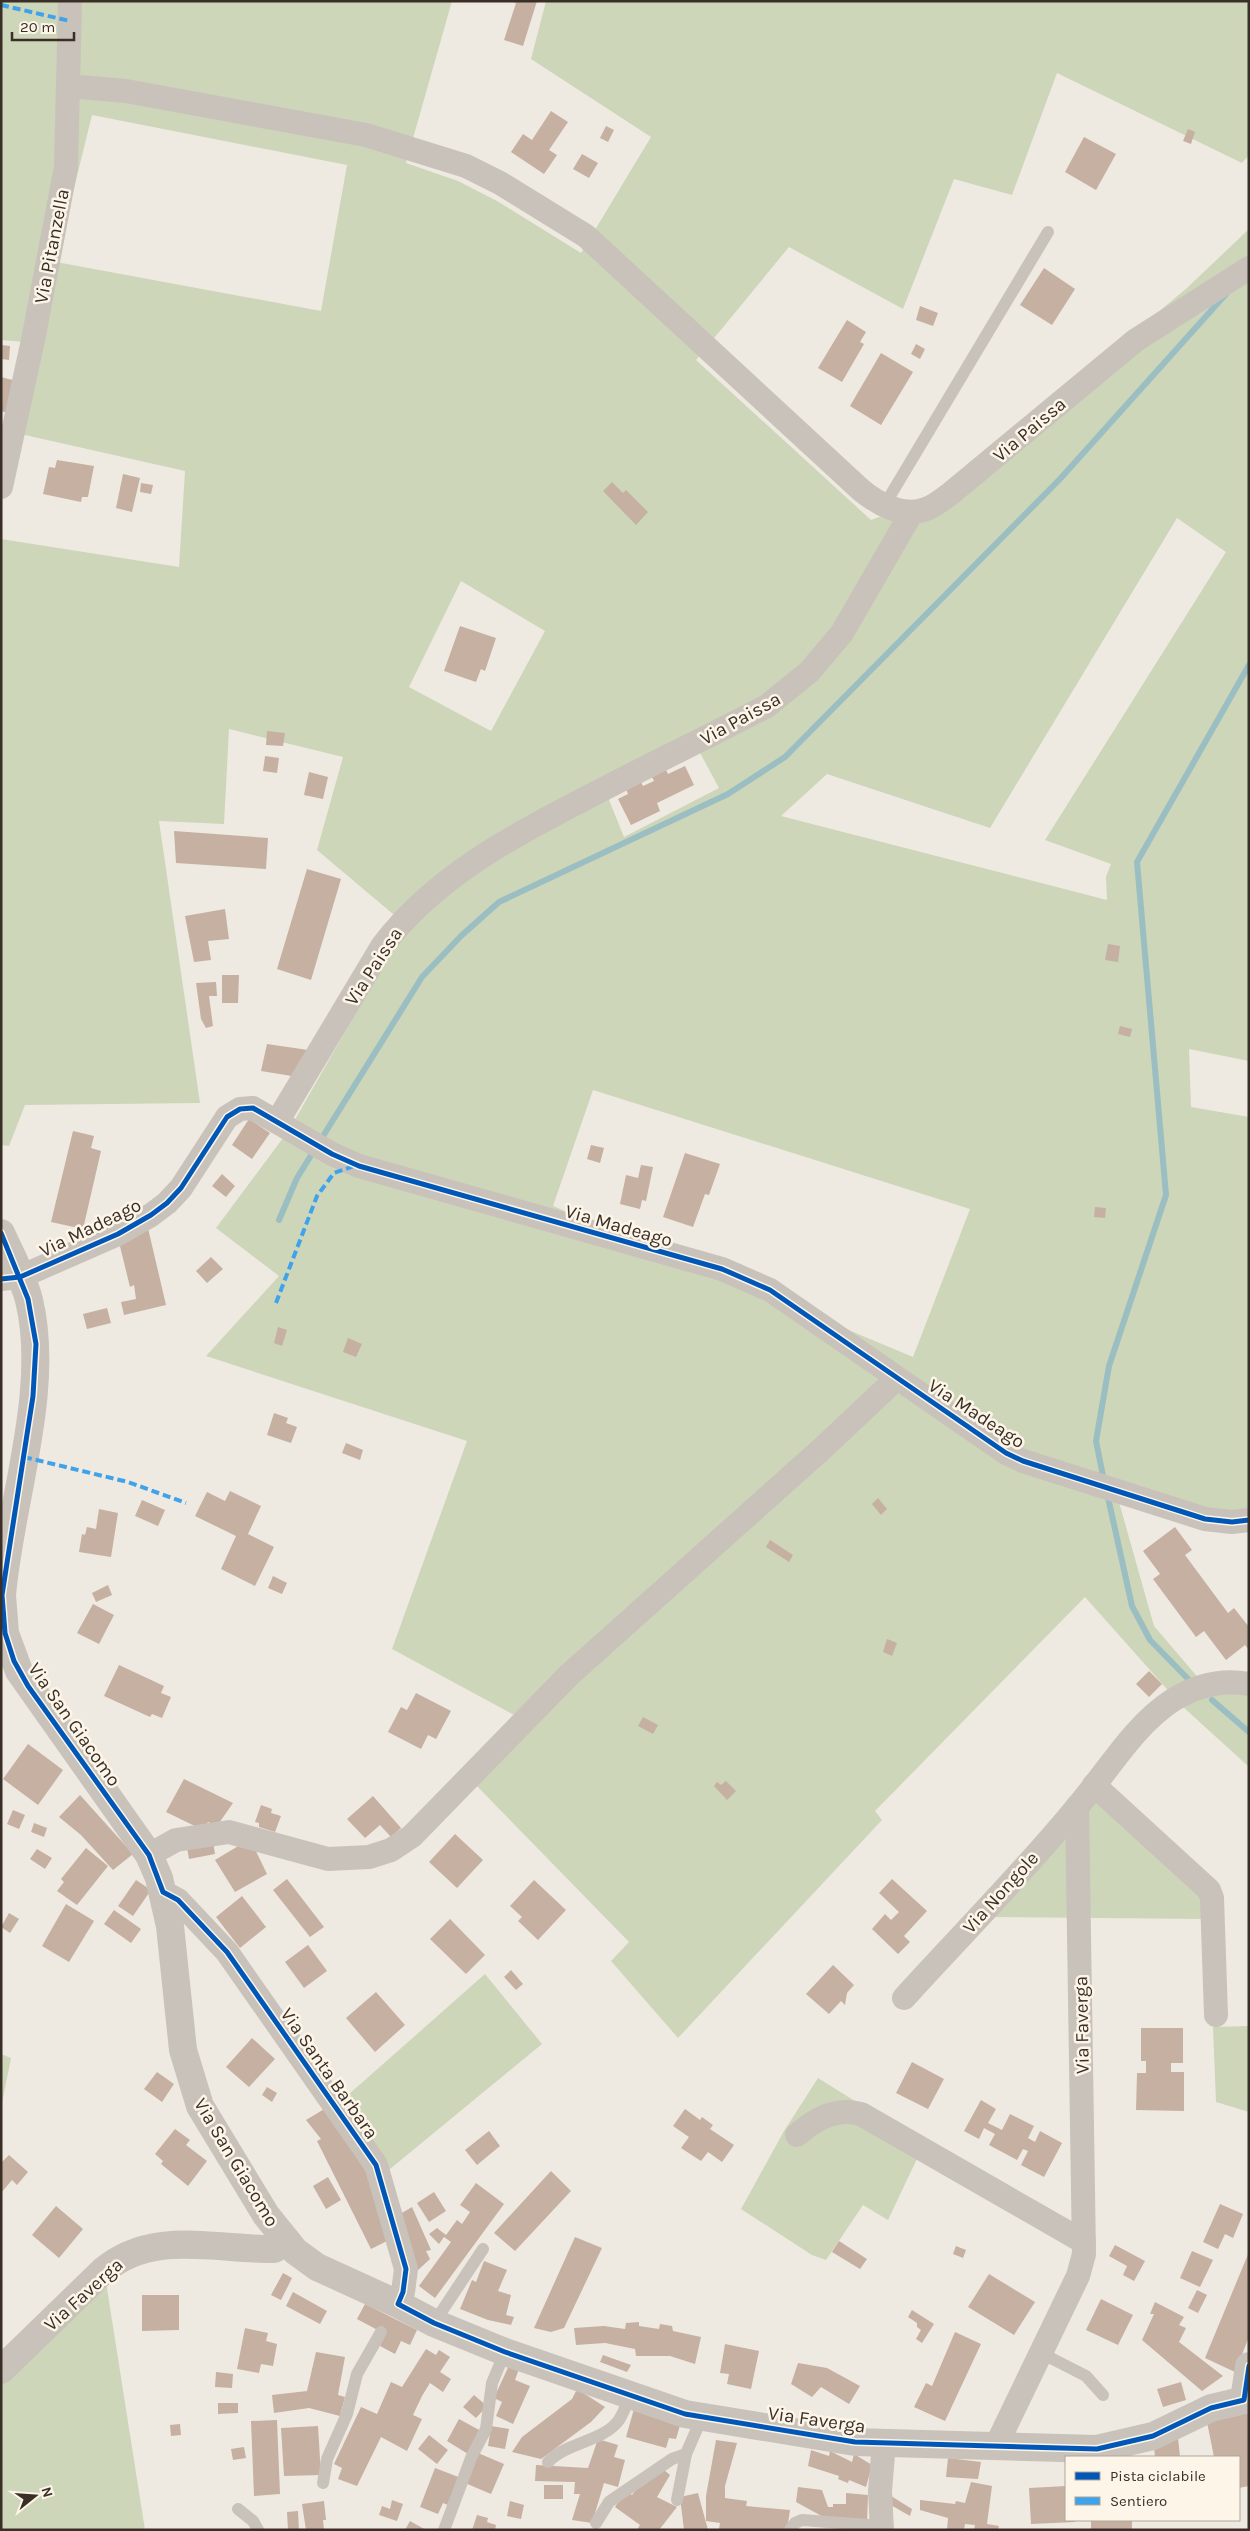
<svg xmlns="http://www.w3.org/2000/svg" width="1250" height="2531" viewBox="0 0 1250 2531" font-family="Karla,sans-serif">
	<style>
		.green { fill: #cdd6b9; fill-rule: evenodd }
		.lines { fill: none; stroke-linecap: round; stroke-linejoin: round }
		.stream { stroke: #9bbec2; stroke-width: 6 }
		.building { fill: #c5b0a1 }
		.service { stroke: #c9c2ba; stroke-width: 12 }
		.minor { stroke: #c9c2ba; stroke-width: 24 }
		.tertiary { stroke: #c9c2ba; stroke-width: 28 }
		.quiet { stroke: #3fa3eb; stroke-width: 4; stroke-dasharray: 8 4; stroke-linecap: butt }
		.cycleway-casing { stroke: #fcf5e8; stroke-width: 8 }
		.cycleway { stroke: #0057b8; stroke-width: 5 }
		.labels { text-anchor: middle; stroke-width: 5; stroke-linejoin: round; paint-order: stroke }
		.street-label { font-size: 19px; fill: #3a2f27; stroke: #fcf5e8 }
	</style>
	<rect width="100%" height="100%" fill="#efeae1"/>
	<g class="green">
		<path d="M1,1H452L406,163L458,181L497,201L581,253L651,137L531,59L546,1H1249V155L1242,163L1057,73L1012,195L954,179L903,309L789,247L696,360L871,520L939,495L1187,288L1249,229V1061L1189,1049L1191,1107L1249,1117V1522L1119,1502L1154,1626L1201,1681L1249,1693V1767L1182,1706L1085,1597L875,1811L882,1820L678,2038L611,1961L629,1942L473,1782L529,1723L392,1649L467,1441L206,1356L279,1276L216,1228L289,1130L406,925L317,850L343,757L229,729L224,824L159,821L200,1103L25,1105L9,1146L1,1145V539L179,567L185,471L7,431L24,342L1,340ZM92,115L347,165L321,311L56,262ZM1177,518L1226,552L1045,840L1111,864L1106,877L1107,900L781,816L827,774L990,828ZM461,581L545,631L491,731L409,687ZM699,751L719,788L624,837L607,795ZM593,1090L970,1209L913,1357L553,1206Z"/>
		<path d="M1100,1789L1205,1887L1208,1919L987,1917Z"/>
		<path d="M485,1974L542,2044L384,2174L331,2110Z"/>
		<path d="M1249,2026V2112L1216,2102L1213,2027Z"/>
		<path d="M1,2054L11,2058L1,2108Z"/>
		<path d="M818,2078L924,2144L888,2220L863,2205L826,2260L812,2255L741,2209L784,2131Z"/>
		<path d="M103,2263L145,2530H1V2361Z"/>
	</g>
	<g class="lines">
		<g class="stream">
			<path d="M279,1220L297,1178L422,977L461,936L499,902L728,794L785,757L1060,479L1226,294"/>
			<path d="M1104,1481L1096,1441L1109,1366L1166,1195L1137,862L1249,665"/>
			<path d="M1107,1493L1132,1606L1150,1640L1193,1684"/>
			<path d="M1212,1700L1249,1732"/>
		</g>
	</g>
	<g class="building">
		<path d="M511,1H537L523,46L504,40L516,3Z"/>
		<path d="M551,111L568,122L549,150L557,155L544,174L511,152L523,134L532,140Z"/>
		<path d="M606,126L614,130L608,142L600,138Z"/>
		<path d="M1188,129L1195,132L1191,144L1183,141Z"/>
		<path d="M1084,137L1116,154L1096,190L1065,172Z"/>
		<path d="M582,154L598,163L589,178L573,169Z"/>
		<path d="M1044,268L1075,289L1052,325L1020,305Z"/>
		<path d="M920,306L938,313L933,326L916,320Z"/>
		<path d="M847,320L866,332L860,342L864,344L842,382L818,368Z"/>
		<path d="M916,344L925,349L920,359L911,354Z"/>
		<path d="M1,345L10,346L9,360L1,359Z"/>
		<path d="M881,353L913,372L881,425L850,406Z"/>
		<path d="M1,377L20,382L11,414L1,411Z"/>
		<path d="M57,460L94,466L88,497H82L81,502L43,494L49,467L55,468Z"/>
		<path d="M123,474L140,478L132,512L116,508Z"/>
		<path d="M612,482L623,493L626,490L648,512L636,525L603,491Z"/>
		<path d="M141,483L153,485L151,494L140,492Z"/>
		<path d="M460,626L496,638L485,671L481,669L476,682L444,671Z"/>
		<path d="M267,731L285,733L283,746L266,745Z"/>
		<path d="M265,756L279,758L277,773L263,771Z"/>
		<path d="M685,766L694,785L657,803L660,811L631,825L618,799L628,794L626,789L641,782L643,786L654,781L652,777L666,770L668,774Z"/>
		<path d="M309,772L328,777L323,799L304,795Z"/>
		<path d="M174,831L268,838L266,869L176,863Z"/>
		<path d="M307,869L341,879L311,980L277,969Z"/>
		<path d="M225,909L229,939L208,941L211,960L194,962L185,916Z"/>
		<path d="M1108,944L1120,946L1118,962L1105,960Z"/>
		<path d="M222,975H239L238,1003H222Z"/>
		<path d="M216,982L217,996H209L213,1026L206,1028L201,1019L196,983Z"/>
		<path d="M1120,1026L1132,1029L1130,1037L1118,1034Z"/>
		<path d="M267,1044L315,1051L298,1077L261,1071Z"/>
		<path d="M249,1119L270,1133L252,1159L232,1145Z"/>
		<path d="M73,1131L94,1136L91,1148L101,1151L83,1229L51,1222Z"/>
		<path d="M591,1145L604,1148L600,1163L587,1159Z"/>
		<path d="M685,1153L720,1164L709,1195L705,1194L693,1227L663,1217Z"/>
		<path d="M641,1165L653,1167L646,1201L642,1200L640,1209L620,1204L626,1175L638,1178Z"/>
		<path d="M222,1174L235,1186L226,1197L212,1186Z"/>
		<path d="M1095,1207L1106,1208L1105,1218L1094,1217Z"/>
		<path d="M147,1224L166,1305L124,1315L121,1302L136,1299L134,1285L130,1287L118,1238Z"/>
		<path d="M211,1257L223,1269L207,1283L196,1271Z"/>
		<path d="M107,1308L111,1323L87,1329L83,1314Z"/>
		<path d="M278,1327L287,1330L282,1346L274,1343Z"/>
		<path d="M348,1338L362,1344L356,1357L343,1352Z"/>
		<path d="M274,1413L288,1418L286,1423L297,1427L291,1443L267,1435Z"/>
		<path d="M346,1443L363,1450L360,1460L342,1453Z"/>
		<path d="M230,1491L261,1506L248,1534L274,1547L255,1586L221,1569L236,1536L195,1516L207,1492L225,1501Z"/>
		<path d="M878,1498L887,1509L881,1515L872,1504Z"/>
		<path d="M142,1500L165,1510L158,1526L135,1516Z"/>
		<path d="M99,1509L118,1513L111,1557L79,1552L82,1534L85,1535L87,1527L96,1529Z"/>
		<path d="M1175,1527L1192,1550L1185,1555L1228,1613L1234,1608L1249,1627V1650L1245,1645L1226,1660L1204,1631L1196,1637L1153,1579L1160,1574L1143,1551Z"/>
		<path d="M770,1540L793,1555L789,1562L766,1547Z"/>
		<path d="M273,1576L287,1583L282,1594L268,1588Z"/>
		<path d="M108,1585L112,1595L96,1602L92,1593Z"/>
		<path d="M93,1604L114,1615L99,1644L77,1633Z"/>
		<path d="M887,1639L897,1643L892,1656L883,1652Z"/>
		<path d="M119,1665L164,1686L161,1693L171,1697L162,1718L152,1714L150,1717L104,1696Z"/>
		<path d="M1149,1671L1162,1684L1149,1697L1136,1684Z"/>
		<path d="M416,1693L451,1711L436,1739L428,1735L421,1749L388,1732L401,1707L407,1710Z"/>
		<path d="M643,1717L658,1725L653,1734L638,1726Z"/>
		<path d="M28,1744L63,1770L38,1805L3,1779Z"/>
		<path d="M184,1779L233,1803L217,1826L208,1822L203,1830L166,1812Z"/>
		<path d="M726,1781L736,1791L727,1800L714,1786L717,1782L721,1785Z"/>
		<path d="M80,1795L133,1854L113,1870L81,1835L59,1817Z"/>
		<path d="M373,1796L401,1828L391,1837L380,1825L365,1838L347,1819Z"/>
		<path d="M261,1805L272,1809L271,1813L281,1816L275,1832L259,1827V1823L255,1822Z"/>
		<path d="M13,1810L25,1815L19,1829L7,1824Z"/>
		<path d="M34,1823L47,1828L44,1837L31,1832Z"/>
		<path d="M455,1834L483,1860L457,1888L429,1862Z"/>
		<path d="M250,1839L267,1874L235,1892L215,1860Z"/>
		<path d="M213,1842L215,1854L189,1859L187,1847Z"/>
		<path d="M86,1848L108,1866L77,1905L57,1891L64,1882L61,1879Z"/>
		<path d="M37,1849L52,1858L45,1869L30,1859Z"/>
		<path d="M287,1879L324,1927L310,1937L273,1890Z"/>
		<path d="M892,1879L927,1911L904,1936L910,1942L898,1954L872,1929L885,1914L891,1920L899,1912L879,1893Z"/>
		<path d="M136,1880L151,1890L133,1916L118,1906Z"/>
		<path d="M534,1880L566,1910L538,1940L518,1921L522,1917L510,1906Z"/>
		<path d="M242,1896L266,1927L240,1948L216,1917Z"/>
		<path d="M66,1904L94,1921L69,1962L42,1946Z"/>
		<path d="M114,1910L141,1929L131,1943L104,1924Z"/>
		<path d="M9,1913L19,1919L10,1933L1,1927Z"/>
		<path d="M450,1919L485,1955L466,1974L430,1939Z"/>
		<path d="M308,1945L327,1971L304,1988L285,1962Z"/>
		<path d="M833,1965L854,1985L847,1993L845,2005L841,2001L829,2014L806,1994Z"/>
		<path d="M511,1970L523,1984L516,1990L504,1977Z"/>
		<path d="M376,1992L405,2025L375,2052L346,2018Z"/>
		<path d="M1141,2028H1183V2063H1171V2072H1184V2111L1136,2110L1137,2073H1146V2061H1141Z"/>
		<path d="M252,2038L275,2059L249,2087L226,2067Z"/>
		<path d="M912,2062L944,2079L928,2109L896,2093Z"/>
		<path d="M157,2072L174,2084L162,2102L144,2089Z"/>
		<path d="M267,2087L277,2093L272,2102L262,2095Z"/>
		<path d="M981,2100L996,2109L988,2123L1002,2130L1010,2114L1034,2126L1028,2138L1035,2142L1040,2131L1062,2143L1044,2177L1021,2165L1028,2151L1023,2149L1017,2160L989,2145L995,2134L984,2128L979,2139L964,2131Z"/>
		<path d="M326,2108L341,2129L377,2191L397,2236L371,2249L317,2141L321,2139L306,2120Z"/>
		<path d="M685,2109L700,2120L702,2117L713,2125L710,2129L734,2145L722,2162L708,2152L701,2161L681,2148L689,2137L673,2126Z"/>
		<path d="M175,2129L190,2140L186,2145L207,2161L188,2186L161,2164L163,2161L155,2154Z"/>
		<path d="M489,2131L500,2146L477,2165L465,2150Z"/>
		<path d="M9,2155L28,2172L17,2185L12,2180L1,2193V2163Z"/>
		<path d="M551,2171L571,2191L515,2251L494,2233Z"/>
		<path d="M328,2177L341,2200L326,2209L313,2186Z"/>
		<path d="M476,2183L504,2204L435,2298L419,2286L451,2242L444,2237L439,2244L429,2234L437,2228L446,2235L457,2220L462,2224L470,2212L460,2205Z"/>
		<path d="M434,2192L446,2211L429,2222L417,2203Z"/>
		<path d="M1220,2204L1243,2214L1233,2238L1225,2234L1218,2249L1203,2242Z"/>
		<path d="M56,2206L83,2229L59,2258L32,2235Z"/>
		<path d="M412,2207L431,2250L426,2251L430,2259L417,2271L395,2217Z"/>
		<path d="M575,2237L602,2248L564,2328L551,2332L534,2328Z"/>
		<path d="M839,2241L867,2259L860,2269L832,2252Z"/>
		<path d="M1115,2245L1145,2261L1134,2281L1123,2275L1127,2266L1109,2256Z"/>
		<path d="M956,2246L966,2250L963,2258L953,2254Z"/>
		<path d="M1192,2251L1213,2260L1200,2287L1180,2278Z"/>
		<path d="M1249,2252V2337L1235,2372L1205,2358Z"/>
		<path d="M484,2261L507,2270L498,2291L511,2295L506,2315L514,2317L511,2325L488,2320L460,2309L472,2280L476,2282Z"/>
		<path d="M283,2273L292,2278L281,2300L271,2295Z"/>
		<path d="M989,2274L1035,2302L1014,2335L968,2307Z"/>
		<path d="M1197,2290L1207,2295L1198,2313L1188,2308Z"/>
		<path d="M293,2292L327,2311L320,2324L286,2306Z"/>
		<path d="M142,2295H179V2330L142,2331Z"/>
		<path d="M1101,2299L1133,2315L1118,2345L1086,2330Z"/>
		<path d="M1155,2302L1184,2317L1179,2325L1186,2328L1179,2342L1223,2376L1202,2391L1142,2340L1154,2314H1150Z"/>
		<path d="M365,2304L417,2330L410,2345L401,2341L395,2354L380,2346L385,2334L357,2319Z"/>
		<path d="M912,2310L934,2324L922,2343L916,2339L921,2330L917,2327V2323L908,2317Z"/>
		<path d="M639,2322V2326L659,2329L660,2324L672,2326L673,2331L701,2337L695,2364L670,2356H636L635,2349L605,2343L576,2345L574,2328L604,2326L625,2329L626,2323Z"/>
		<path d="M245,2328L268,2333L266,2341L277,2344L273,2366L261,2364L259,2373L237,2369Z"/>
		<path d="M955,2332L981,2344L945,2421L914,2407L926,2383L932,2386Z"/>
		<path d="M725,2344L759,2351L751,2389L727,2384L729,2374L720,2373Z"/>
		<path d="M426,2349L436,2355L439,2350L450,2357L440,2372L451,2379L443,2392L430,2383L422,2396L413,2415L422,2419L407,2451L381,2437L357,2486L338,2479L342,2468L334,2464L361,2407L377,2414L391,2382L402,2387Z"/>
		<path d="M316,2352L345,2357L338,2395L345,2397L340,2416L309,2408L274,2413L272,2395L307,2391Z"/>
		<path d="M603,2355L631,2365L627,2372L600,2362Z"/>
		<path d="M511,2361L520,2366L515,2380L530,2386L513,2424L496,2416L502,2402L494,2398Z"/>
		<path d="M798,2363L827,2368L860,2386L849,2404L821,2387L812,2397L791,2384Z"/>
		<path d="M216,2372L233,2374L232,2388L215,2387Z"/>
		<path d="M1181,2382L1186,2400L1163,2407L1157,2389Z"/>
		<path d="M577,2389L605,2407L591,2422L541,2459L512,2452L522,2437L572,2399Z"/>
		<path d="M474,2395L487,2406L476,2418L463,2407Z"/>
		<path d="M218,2403H238V2413L218,2414Z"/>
		<path d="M634,2409L681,2422L676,2439L669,2438L666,2448L626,2437Z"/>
		<path d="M1249,2413V2486L1239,2488V2457H1214L1207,2422Z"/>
		<path d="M459,2419L481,2431L468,2454L447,2441Z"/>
		<path d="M277,2420L280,2494L254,2496L251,2421Z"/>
		<path d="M180,2424L181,2435L171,2436L170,2425Z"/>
		<path d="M318,2426L321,2475L284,2476L281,2428Z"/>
		<path d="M491,2426L509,2429L505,2449L488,2446Z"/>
		<path d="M429,2435L448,2450L437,2464L418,2449Z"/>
		<path d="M1178,2438L1180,2457H1155L1154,2447Z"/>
		<path d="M598,2439L618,2445L614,2457L625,2460L618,2487L604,2483L592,2523L572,2520L580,2494H574L575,2482L535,2481L536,2465L588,2468Z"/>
		<path d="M716,2440L737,2443L725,2486V2498L747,2501L746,2506L790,2510L787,2530L719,2529L720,2523L706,2521V2496Z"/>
		<path d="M244,2447L246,2458L233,2460L231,2449Z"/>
		<path d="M811,2450L829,2456L830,2451L852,2462L854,2454L872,2465L866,2487L849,2480L848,2483L838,2479L839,2476L808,2466Z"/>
		<path d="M478,2453L504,2464L491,2494L465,2483Z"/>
		<path d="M948,2458L981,2462L978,2479L946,2477Z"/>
		<path d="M435,2468L461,2478L450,2506L443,2503L438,2514L420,2507Z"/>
		<path d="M664,2470L670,2475L657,2497L677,2507L659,2530H637L640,2525L615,2507L625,2491L632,2495L639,2486Z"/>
		<path d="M971,2482L992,2486L987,2524L999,2526L998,2530H974L975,2525L965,2524L964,2530H947L948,2518L920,2510V2500L955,2504L956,2501L965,2503Z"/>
		<rect x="544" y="2485" width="19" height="14"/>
		<path d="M1066,2486V2520H1075V2522L1031,2524L1029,2488Z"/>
		<path d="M798,2487L822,2490L828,2507H833V2504H846V2493L868,2495L867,2523L827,2519L796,2502Z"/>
		<path d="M698,2493L708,2530H684L680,2497Z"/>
		<path d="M891,2496L912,2509L910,2516L889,2504Z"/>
		<path d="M392,2500L403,2504L397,2521L379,2515L382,2506L390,2509Z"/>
		<path d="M324,2501L326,2520H323L324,2530H306L302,2504Z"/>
		<path d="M510,2501L524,2505L521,2519L507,2516Z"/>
		<path d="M298,2511L299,2530H288L287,2512Z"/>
		<path d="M477,2515L488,2518L487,2522L496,2525L495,2530H472Z"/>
		<rect x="1091" y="2520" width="41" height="10"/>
		<path d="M410,2521L426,2530H405Z"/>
	</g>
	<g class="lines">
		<g class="service">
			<path d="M884,506L1048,232"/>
			<path d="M434,2323L483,2249"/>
			<path d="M1041,2353L1086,2376L1103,2395"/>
			<path d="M548,2462C567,2442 603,2442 619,2420C624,2412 627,2403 631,2395"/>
			<path d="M323,2483L327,2459L347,2414L357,2374L381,2332"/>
			<path d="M677,2500L686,2454L702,2417"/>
			<path d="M238,2509L253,2521L258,2530"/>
			<path d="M596,2523L609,2502L616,2497L672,2459L686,2454"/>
			<path d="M444,2530L471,2458L486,2429L492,2383L505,2352"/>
			<path d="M790,2530L795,2523L802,2520L882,2526"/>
		</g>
		<g class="minor">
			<path d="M68,86L126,91L366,135L466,166L500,183L586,236L861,490C878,504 903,518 926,509C935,506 943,499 950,494L1136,340L1249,268"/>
			<path d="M1,487L33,340L66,167L70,1"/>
			<path d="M277,1122L383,945C436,876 514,835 590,796C649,765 708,737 767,706L809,672L842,633L912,512"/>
			<path d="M1,1279L20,1277L118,1234L151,1215L167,1203L181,1188L227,1117L240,1109L253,1108L332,1154L359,1166L722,1269L770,1290L1006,1453L1023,1461L1205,1519L1232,1522L1249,1520"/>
			<path d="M1094,1785L1209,1890L1212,1898L1216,2015"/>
			<path d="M149,1855L176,1840L229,1832L328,1859L369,1857L391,1850L412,1836L569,1675L825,1446L896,1379"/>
			<path d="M163,1892L178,1900L227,1952L376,2165L406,2269L403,2292L398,2304"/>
			<path d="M904,1998C961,1935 1024,1872 1077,1807C1108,1771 1133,1726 1173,1700C1197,1685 1221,1679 1249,1684"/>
			<path d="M797,2135C815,2119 837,2107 861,2114L1084,2242"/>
			<path d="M995,2448L1078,2276L1084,2254L1077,1807"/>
			<path d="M882,2530L880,2491L884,2443"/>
		</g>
		<g class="tertiary">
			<path d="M1,1233C11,1255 23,1277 29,1300C51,1391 10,1502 2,1595L5,1633L19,1671L149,1855L159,1878L170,1926L183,2050L200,2106L266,2215L295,2251L317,2267L398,2304L434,2323L505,2352L685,2414L855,2442L1097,2449L1153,2436L1211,2408L1249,2399"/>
			<path d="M1,2370L103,2271C150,2231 209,2248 265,2249H274L287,2241"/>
			<path d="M1244,2400L1249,2366"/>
		</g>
		<g class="quiet">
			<path d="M1,5L70,21"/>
			<path d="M276,1303L317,1196L334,1173L354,1166"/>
			<path d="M24,1457L128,1482L186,1503"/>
		</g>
		<g class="cycleway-casing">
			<g id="cycleway">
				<path d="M1,1233L28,1299L36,1344L33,1396L2,1595L5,1633L14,1661L28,1686L149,1855L163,1892L178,1900L227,1952L376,2165L406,2269L403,2292L398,2304L434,2323L505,2352L685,2414L855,2442L1097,2449L1153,2436L1211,2408L1244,2400L1249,2366"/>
				<path d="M1,1279L20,1277L118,1234L151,1215L167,1203L181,1188L227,1117L240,1109L253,1108L332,1154L359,1166L722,1269L770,1290L1006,1453L1023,1461L1205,1519L1232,1522L1249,1520"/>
			</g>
		</g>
		<use href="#cycleway" class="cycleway"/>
	</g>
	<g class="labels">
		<g class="street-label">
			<text transform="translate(51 246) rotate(-79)" y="7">Via Pitanzella</text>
			<text transform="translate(1029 429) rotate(-40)" y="7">Via Paissa</text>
			<text transform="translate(740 718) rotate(-29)" y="7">Via Paissa</text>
			<text transform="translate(373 966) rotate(-57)" y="7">Via Paissa</text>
			<text transform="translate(619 1225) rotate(16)" y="7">Via Madeago</text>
			<text transform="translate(90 1227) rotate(-26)" y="7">Via Madeago</text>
			<text transform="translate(977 1413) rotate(33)" y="7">Via Madeago</text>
			<text transform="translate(75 1724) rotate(55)" y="7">Via San Giacomo</text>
			<text transform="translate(1000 1892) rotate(-48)" y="7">Via Nongole</text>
			<text transform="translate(1081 2025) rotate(-91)" y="7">Via Faverga</text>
			<text transform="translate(330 2073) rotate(55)" y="7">Via Santa Barbara</text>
			<text transform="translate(237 2162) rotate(59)" y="7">Via San Giacomo</text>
			<text transform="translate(83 2294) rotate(-42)" y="7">Via Faverga</text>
			<text transform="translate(817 2419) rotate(8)" y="7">Via Faverga</text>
		</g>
	</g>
	<rect width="1250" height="2531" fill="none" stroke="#3a2f27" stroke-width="5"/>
	<rect x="1065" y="2456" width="175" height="65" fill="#fcf5e8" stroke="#aea69b"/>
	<rect x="1075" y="2472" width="25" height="8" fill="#0057b8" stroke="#aea69b"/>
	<text x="1110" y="2481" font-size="15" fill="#3a2f27">Pista ciclabile</text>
	<rect x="1075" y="2497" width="25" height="8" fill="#3fa3eb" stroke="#aea69b"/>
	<text x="1110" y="2506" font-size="15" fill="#3a2f27">Sentiero</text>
	<g transform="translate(35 2496) rotate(73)" stroke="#fcf5e8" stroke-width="4" paint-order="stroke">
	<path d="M0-4L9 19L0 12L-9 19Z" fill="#3a2f27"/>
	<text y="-8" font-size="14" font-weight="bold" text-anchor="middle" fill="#3a2f27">N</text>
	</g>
	<path d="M12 32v8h62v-8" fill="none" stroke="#3a2f27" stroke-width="2.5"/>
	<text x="20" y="32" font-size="15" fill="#3a2f27" stroke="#fcf5e8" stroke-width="4" paint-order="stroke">20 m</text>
</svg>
